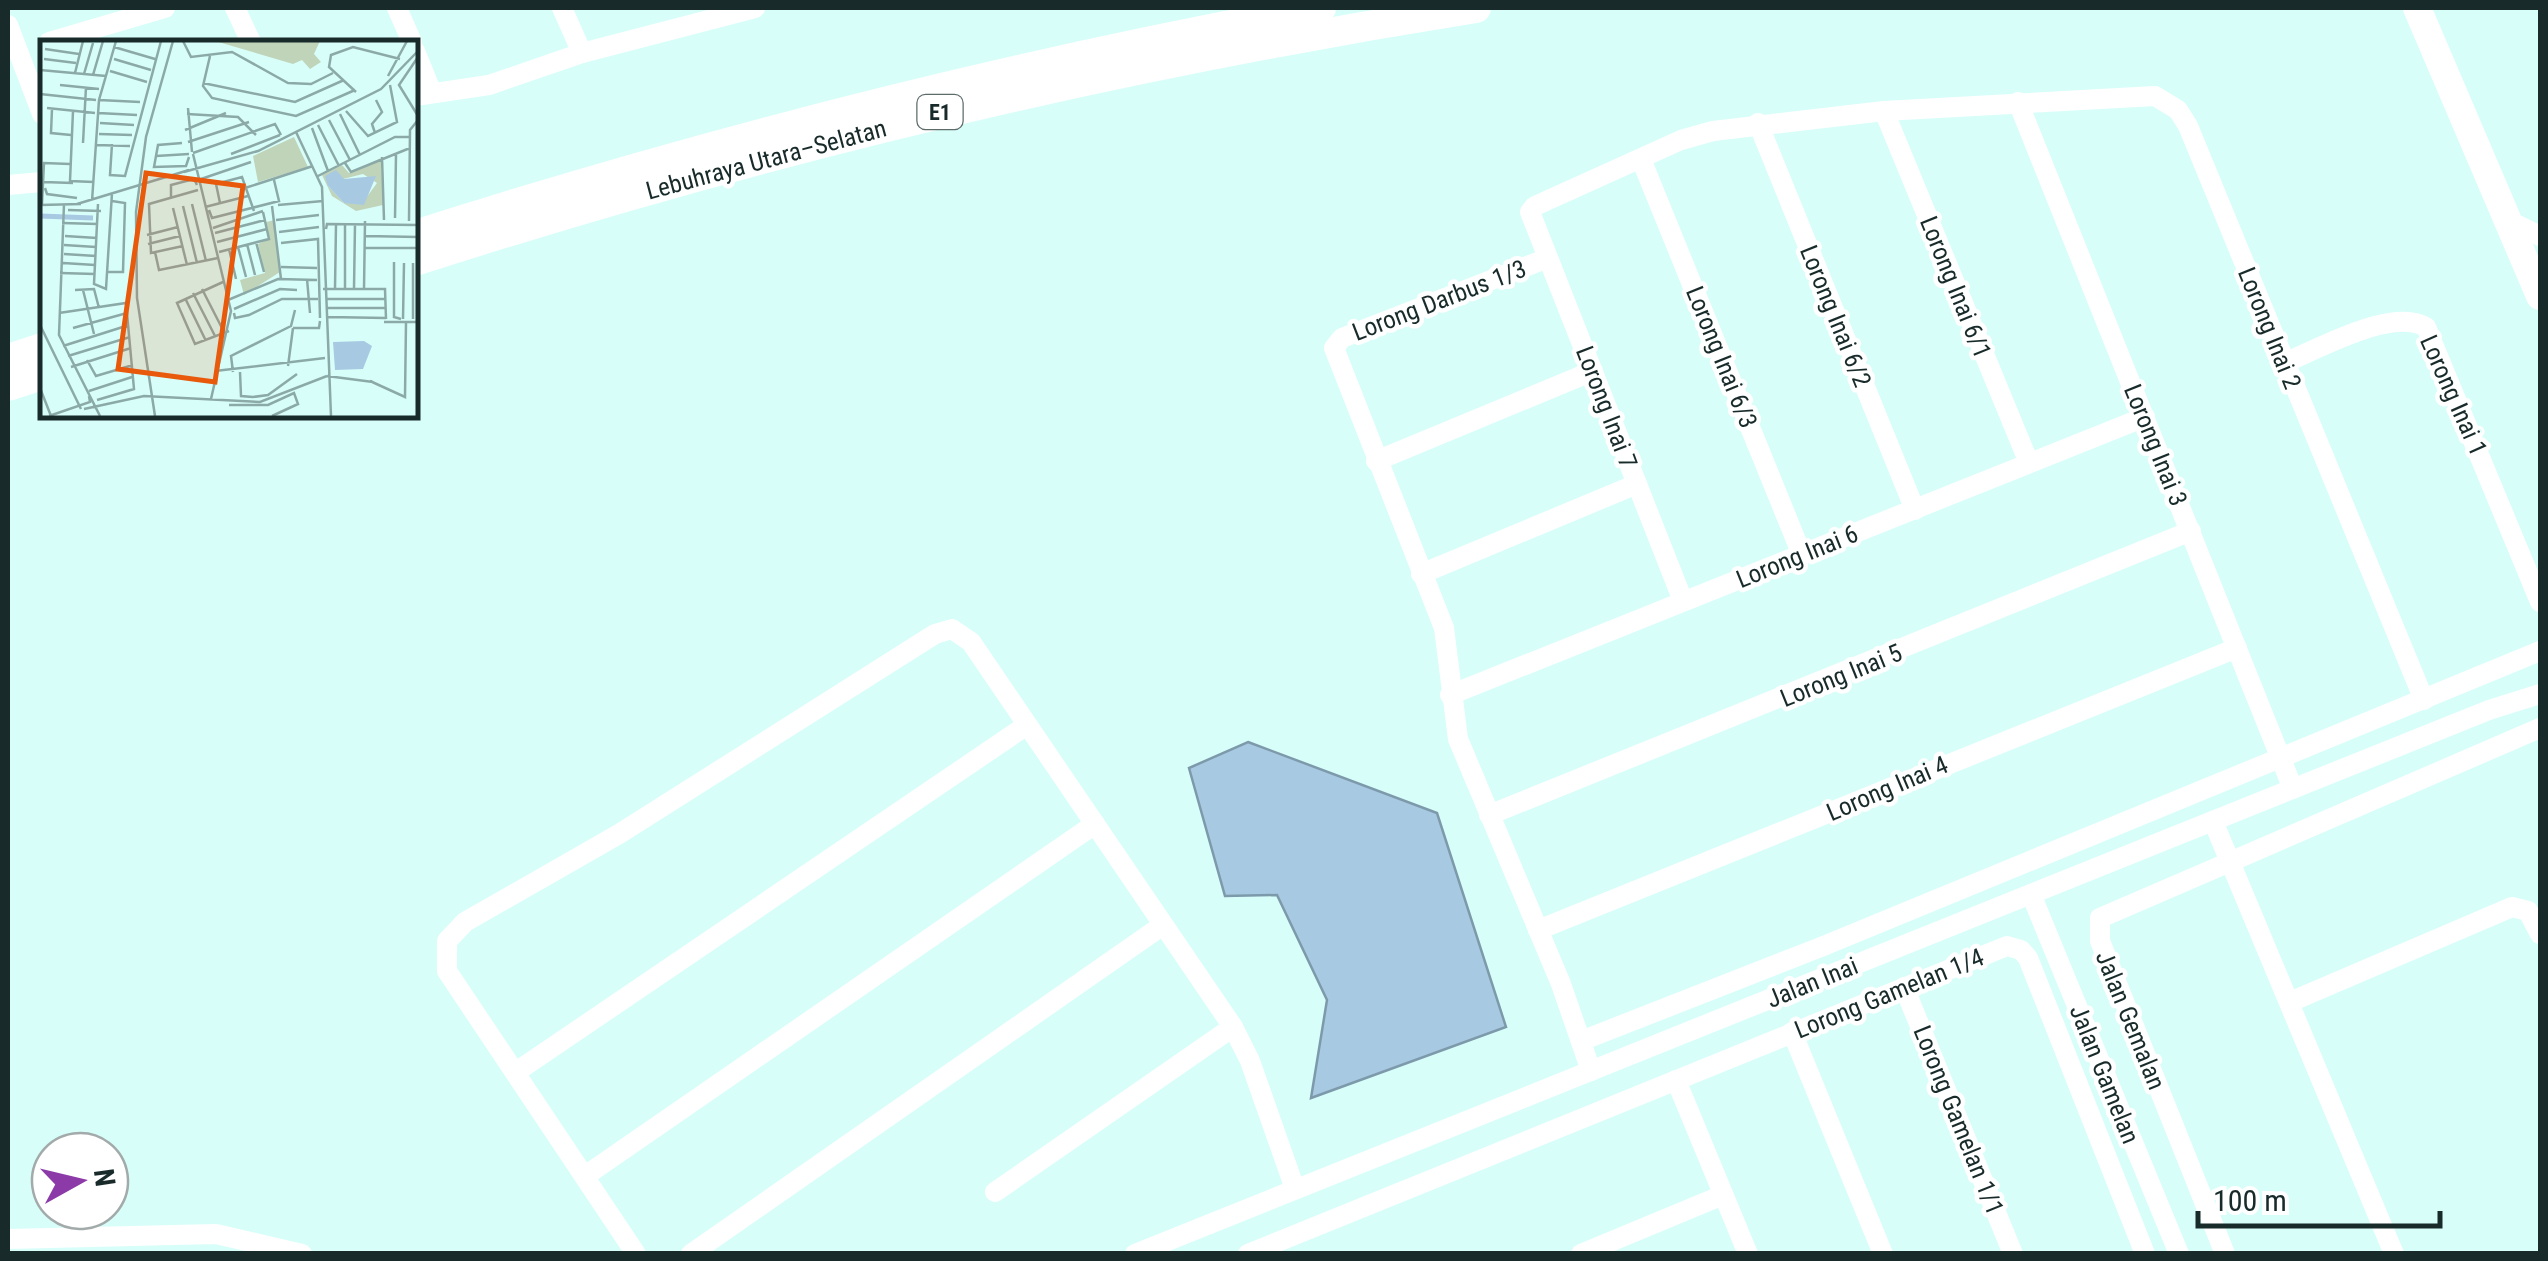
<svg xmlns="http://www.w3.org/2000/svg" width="2548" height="1261" viewBox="0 0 2548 1261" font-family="'Roboto Condensed',sans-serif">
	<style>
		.water { fill: #a8c9e2; stroke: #7d9aab; stroke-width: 2.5 }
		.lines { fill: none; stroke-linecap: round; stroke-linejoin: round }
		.minor { stroke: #fff; stroke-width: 20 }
		.major { stroke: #fff; stroke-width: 28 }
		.highway { stroke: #fff; stroke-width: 30 }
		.labels { text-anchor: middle; stroke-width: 9; stroke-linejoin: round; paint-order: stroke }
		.shield { fill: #fff; stroke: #5d6b6a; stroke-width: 2.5 }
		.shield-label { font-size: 22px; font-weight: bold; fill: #182b2a }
		.street-label { font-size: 25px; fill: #182b2a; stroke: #fff }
		.inset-river { fill: none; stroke: #a8c9e2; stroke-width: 5 }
		.inset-road { fill: none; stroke: #8baaa7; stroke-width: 2.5 }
		.view { fill: #e8590c; fill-opacity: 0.15; stroke: #e8590c; stroke-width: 5 }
		.inset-edge { fill: none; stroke: #182b2a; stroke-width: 5 }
	</style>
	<rect width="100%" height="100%" fill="#d8fefa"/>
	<path class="water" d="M1248,742L1437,813L1506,1027L1311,1098L1327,1000L1277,895L1225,896L1189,768Z"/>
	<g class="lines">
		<g class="minor">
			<path d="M235,8L251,42"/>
			<path d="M397,8L412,42"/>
			<path d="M562,8L582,53"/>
			<path d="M8,25L42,114"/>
			<path d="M49,42L165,8"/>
			<path d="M415,51L432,93"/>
			<path d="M415,96L489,85L582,53L755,8"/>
			<path d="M2018,102L2293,789"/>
			<path d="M1884,111L2029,463"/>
			<path d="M1758,123L1915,510"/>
			<path d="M1641,159L1802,555"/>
			<path d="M8,185L42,182"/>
			<path d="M2507,220L2540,236"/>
			<path d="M1548,258L1342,338L1334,348L1444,628L1458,739L1561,984L1591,1071"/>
			<path d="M2284,363C2319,349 2392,307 2426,327L2540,602"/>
			<path d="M1376,461L1593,371"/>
			<path d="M1421,574L1637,484"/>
			<path d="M1683,601L1530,212L1535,206L1681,140L1713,131L1884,111L2155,96L2178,110L2188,126L2424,700"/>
			<path d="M1450,695L2145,417"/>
			<path d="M1489,815L2191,531"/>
			<path d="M2213,821L2394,1254"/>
			<path d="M2031,894L2179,1254"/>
			<path d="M1538,930L2237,648"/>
			<path d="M1904,987L2013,1254"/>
			<path d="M2290,1002L2512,907L2528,911L2540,934"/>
			<path d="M1792,1032L1883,1254"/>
			<path d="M1581,1041L1821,947L2540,651"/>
			<path d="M516,1072L1027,725"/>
			<path d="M1676,1080L1748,1254"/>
			<path d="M585,1176L1095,824"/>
			<path d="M995,1192L1233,1027"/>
			<path d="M8,1239L216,1234L302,1254"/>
			<path d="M636,1254L447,971V941L465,922L619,834L935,634L952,629L971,642L1233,1027L1250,1061L1295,1189"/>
			<path d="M691,1254L1163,925"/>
			<path d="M1135,1254L2489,710L2540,694"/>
			<path d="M1248,1254L2007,946L2021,950L2028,958L2145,1254"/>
			<path d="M1581,1254L1723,1195"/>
			<path d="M2225,1254L2100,941V918L2540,728"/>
		</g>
		<path class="major" d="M2417,8L2540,296"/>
		<g class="highway">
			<path d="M415,235C713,140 1014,64 1321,8"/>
			<path d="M415,261C762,149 1116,65 1476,8"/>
			<path d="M8,359L42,348"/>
			<path d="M8,386L42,375"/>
		</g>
	</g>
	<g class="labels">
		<rect class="shield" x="917.5" y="95" width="45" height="34" rx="8"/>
		<g class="shield-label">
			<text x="940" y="120">E1</text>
		</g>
		<g class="street-label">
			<text transform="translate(766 159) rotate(-15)" y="9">Lebuhraya Utara–Selatan</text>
			<text transform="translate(1956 287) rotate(68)" y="9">Lorong Inai 6/1</text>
			<text transform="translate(1439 300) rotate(-21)" y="9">Lorong Darbus 1/3</text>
			<text transform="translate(1836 316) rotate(68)" y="9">Lorong Inai 6/2</text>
			<text transform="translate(2270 328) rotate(68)" y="9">Lorong Inai 2</text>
			<text transform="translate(1722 357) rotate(68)" y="9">Lorong Inai 6/3</text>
			<text transform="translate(2454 395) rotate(66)" y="9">Lorong Inai 1</text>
			<text transform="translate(1607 407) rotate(69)" y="9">Lorong Inai 7</text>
			<text transform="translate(2156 445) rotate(68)" y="9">Lorong Inai 3</text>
			<text transform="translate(1797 556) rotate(-22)" y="9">Lorong Inai 6</text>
			<text transform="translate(1841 675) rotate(-22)" y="9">Lorong Inai 5</text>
			<text transform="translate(1887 788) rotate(-23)" y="9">Lorong Inai 4</text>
			<text transform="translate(1812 982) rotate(-22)" y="9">Jalan Inai</text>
			<text transform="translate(1889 993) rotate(-22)" y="9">Lorong Gamelan 1/4</text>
			<text transform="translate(2131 1020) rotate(68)" y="9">Jalan Gemalan</text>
			<text transform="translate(2105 1074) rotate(68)" y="9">Jalan Gamelan</text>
			<text transform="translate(1959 1120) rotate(68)" y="9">Lorong Gamelan 1/1</text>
		</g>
	</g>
	<g transform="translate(40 40)">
		<rect width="378" height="378" fill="#d8fefa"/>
		<path d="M175,1H280L274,14L281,22L270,29L262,20L253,24ZM254,97L268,127L218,142L213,116ZM341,118L343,165L316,171L292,156L282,135L302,125L309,133ZM296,131L303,139L323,134L337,143L326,158L304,163L288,146ZM235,180L240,232L204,255L200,240L225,233L218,204L229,199L226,182Z" fill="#c0d4ba" fill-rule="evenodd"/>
		<path d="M296,130L304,139L336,136L324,165L304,163L288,146L285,136ZM324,301L332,306L323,329L295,330L293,302Z" fill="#a8c9e2"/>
		<path class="inset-river" d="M0,176L53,178"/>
		<path class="inset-road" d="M143,1L151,17L192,12L248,43L271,44L293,33M74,7L115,19M5,9L39,14M170,16L163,46L172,58L256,76L315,50M378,17L359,45L378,76M4,19L36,23M74,19L111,30M0,30L66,36M70,31L107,42M35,33L43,1M44,34L53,3M53,35L63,1M348,36L367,1M163,43L255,62L304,40M20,45L59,49M316,52L289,27L291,15L313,7L360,19M0,54L56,60M59,60L100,62M7,68L55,73M148,68L152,112M12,69L11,93L31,95M33,71L30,141L54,142M306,71L328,96L357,82L350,45M58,73L97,75M147,74L198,77L216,95M300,74L320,115M289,80L310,120M60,83L94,85M278,85L299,126M272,88L288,131M145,90L186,73M256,92L282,147L291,376M335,93L332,84L342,72L336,60M59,94L92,95M148,102L209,82M43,103L46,47M142,103L118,105L114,127L146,126L149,117M72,104L70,135L85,136L121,1M56,105L90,106M153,113L235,84L241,95M153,114L191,271L171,359M191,114L240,95M116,116L149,114M342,117L344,180M305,123L311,132L370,108M144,132L218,111L341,49L378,11M278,136L355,97H370M161,139L211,122M3,142L33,143M5,148L7,154L37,158M205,148L273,126M131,157V145L154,139L157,145M52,161L59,60L76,1M180,163L176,144L202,137L214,171M2,164L4,123L30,124M24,164L19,295L60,376M37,164L149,130M58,164L54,244L66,249L72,153M152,164L166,221M0,165L41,164M238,165L283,161M143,166L157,223M232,166L241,239M165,167L208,156M133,168L147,225M28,170L61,171M169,170L172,178L239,161L234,140M355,178L356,115M236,180L279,175M369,181L370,90L378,80M22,183L58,184M173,188L223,171M286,189L287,184L378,185M239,192L279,187M175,193L225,180M107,195L138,187M25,196L57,198M325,196L378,197M177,202L227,189M216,202L224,232M241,203L278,199L280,278M108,204L140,196M207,204L215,235M24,205L56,207M143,206L111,213L109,164L158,150M198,207L206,237M324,208H378M189,209L196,239M115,212L119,230L178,218M179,212L229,199L223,172M24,214L56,216M354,222V277L361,279M23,223L55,225M241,227L277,228M68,232H83L85,163L72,161M20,233L55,234M267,239L270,273M183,242L137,263L155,304L189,291M162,249L184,292M283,249H345L346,279M295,249L296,184M305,249V184M314,249L315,184M324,249L325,181M35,250L54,249L59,268M43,250L54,294M153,253L175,296M145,258L166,301M286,259H346M188,260L238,239L277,240M287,268H346M194,269L240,249L257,250M19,273L86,263L94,349L57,360M194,273L195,278L209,275L242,259H278M288,277L346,278M363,279L364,223M373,279V223M344,282H378M0,285L41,369M33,288L87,273M253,288H279L280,281M23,306L89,285M28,316L90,297M47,320L56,336L93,325M248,326L253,288M31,327L91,308M175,331L285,318M193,332L191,316L251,286L255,270M200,332L201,356L213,357L228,355L257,334M287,336L333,342M330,341L365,357L366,282M0,348L11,376M49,351L92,337M189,365H228L254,353L258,364L232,376M44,369L104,356L220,362L287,336M9,376L50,362L49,356M115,376L97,258L96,172L106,97L133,1"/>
		<path class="view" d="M106,133L203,146L175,342L78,329Z"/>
		<rect width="378" height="378" class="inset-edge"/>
	</g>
	<rect width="2548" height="1261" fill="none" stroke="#182b2a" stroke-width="20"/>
	<g transform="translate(80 1181) rotate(82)"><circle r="48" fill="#ffffff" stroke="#a3aaaa" stroke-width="2.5"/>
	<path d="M0-8L18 38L0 25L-18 38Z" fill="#8c3aa8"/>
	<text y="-15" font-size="28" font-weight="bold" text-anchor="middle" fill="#182b2a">N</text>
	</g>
	<path d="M2198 1211v15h242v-15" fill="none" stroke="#182b2a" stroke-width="5"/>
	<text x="2213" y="1211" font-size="30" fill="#182b2a" stroke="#ffffff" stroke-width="8" paint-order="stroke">100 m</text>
</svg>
